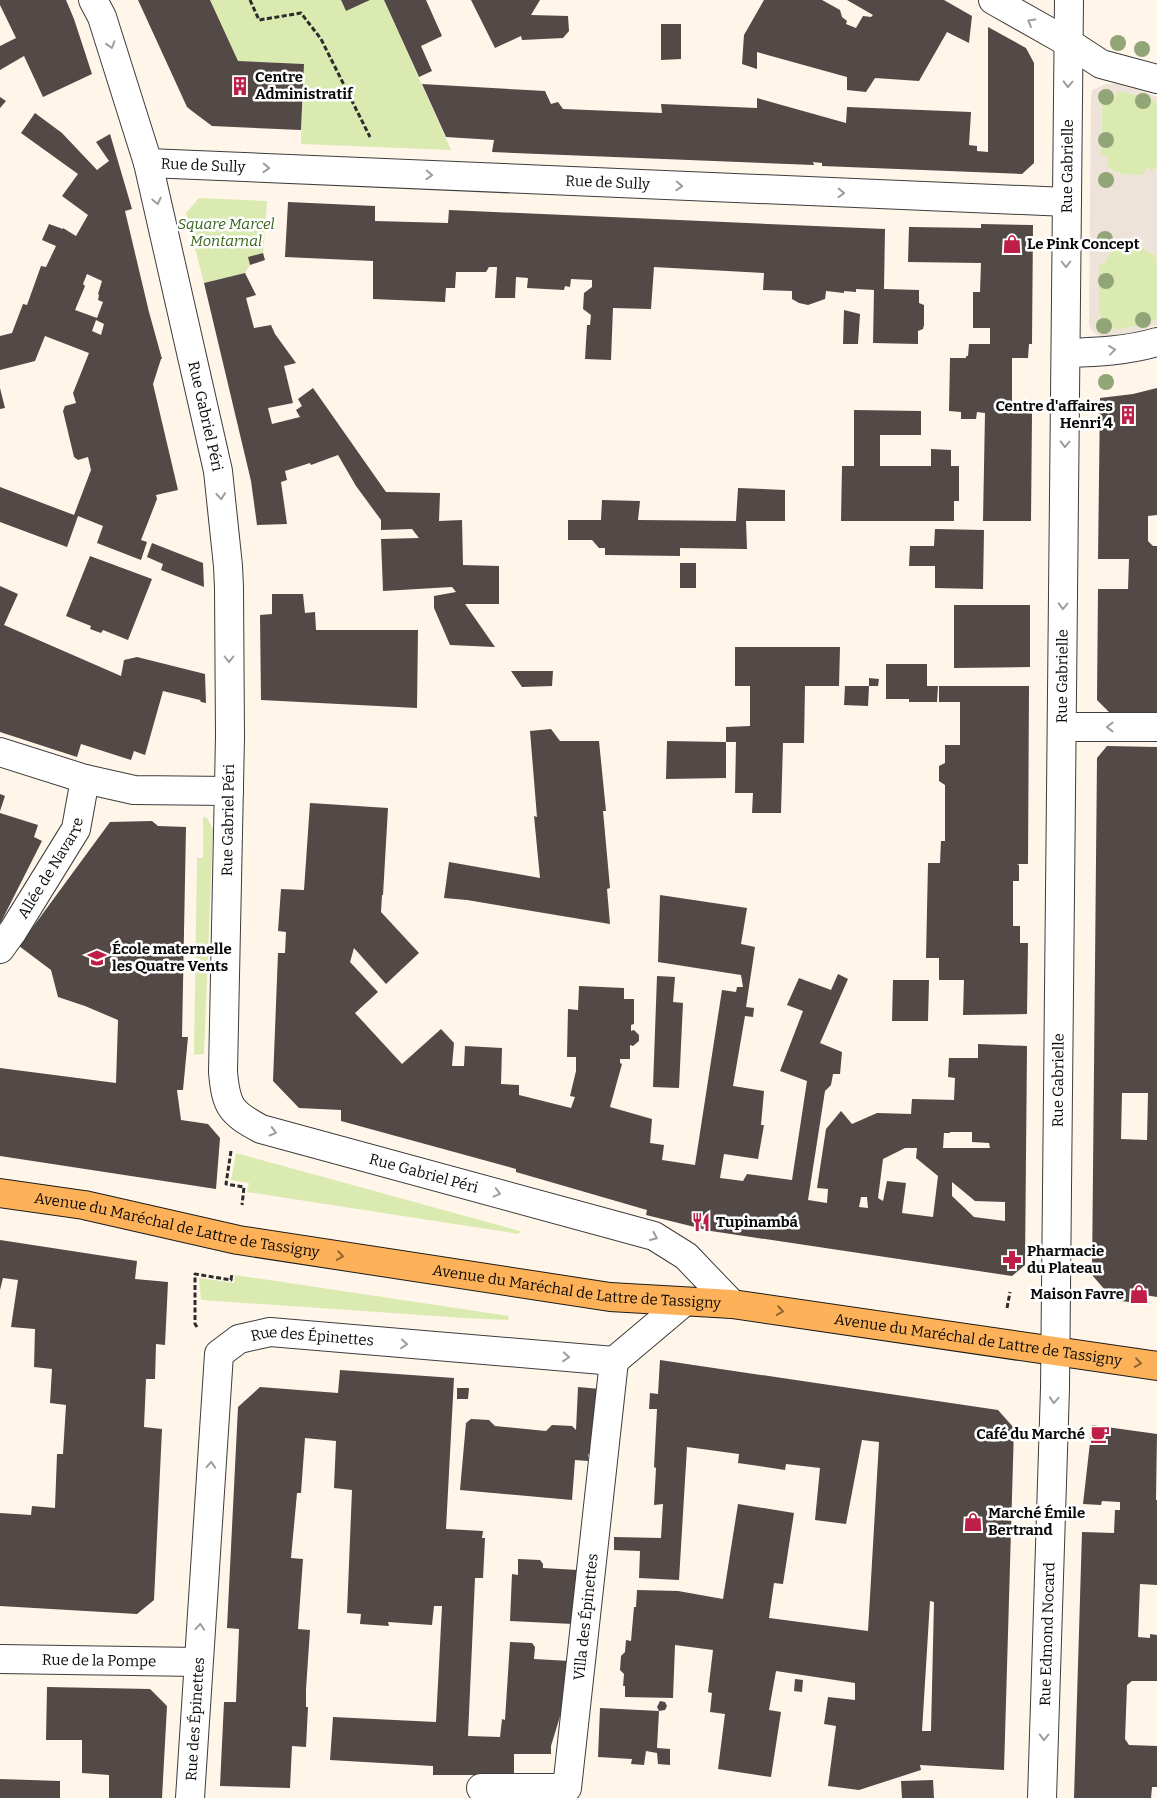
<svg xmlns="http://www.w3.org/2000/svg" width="1157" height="1798" viewBox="0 0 1157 1798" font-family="Bitter,serif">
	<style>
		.green { fill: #daeab1 }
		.plaza { fill: #ede3d8 }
		.building { fill: #534946; fill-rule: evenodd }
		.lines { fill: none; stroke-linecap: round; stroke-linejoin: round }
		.minor-casing { stroke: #3d3d3d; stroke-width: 30 }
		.major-casing { stroke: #1b1b1b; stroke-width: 30 }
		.path { stroke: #2c2c2c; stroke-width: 3; stroke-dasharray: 5 2.5; stroke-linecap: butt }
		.minor { stroke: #fff; stroke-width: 28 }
		.major { stroke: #fdb259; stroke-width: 28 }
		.tree { fill: #92a577 }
		.oneway { stroke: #9d9d9d }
		.oneway2 { stroke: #906635 }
		.labels { text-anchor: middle; stroke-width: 5; stroke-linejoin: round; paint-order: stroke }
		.poi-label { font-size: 15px; font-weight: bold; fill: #0a0a0a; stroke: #fff; text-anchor: start }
		.street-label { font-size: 15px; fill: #0a0a0a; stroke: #fff }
		.park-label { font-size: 15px; font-style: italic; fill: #38631a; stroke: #fff }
	</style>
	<rect width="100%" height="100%" fill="#fff5e8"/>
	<g class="green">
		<path d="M210,0H341L346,11L370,0H384L451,150L301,144L304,64L238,61Z"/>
		<path d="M1119,91L1149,98L1157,103V166C1148,181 1120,177 1108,167L1107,162L1101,156L1102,105C1111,104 1114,100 1117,92Z"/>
		<path d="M199,198L267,201L263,253L248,257L250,265L245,273L204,283L186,213Z"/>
		<path d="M1120,247C1136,246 1148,244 1157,259V319L1144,325L1114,330L1110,320L1101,318L1099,313V264C1108,258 1110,250 1120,247Z"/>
		<path d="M203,817L207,818L213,829L204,1054L194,1055L197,858H203Z"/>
		<path d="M236,1153L520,1231L519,1234L247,1192L249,1183L231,1180Z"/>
		<path d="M235,1275L509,1316L508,1320L465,1318L201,1300L199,1278L234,1283Z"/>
	</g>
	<path class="plaza" d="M1106,84H1116L1145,92L1157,97V103L1149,98L1119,91L1117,92L1112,102L1109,104L1102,105L1101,156H1107L1108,167L1119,174L1143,175L1147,167L1154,171L1157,166V259L1152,251L1148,254L1143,247H1120L1109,253L1106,263L1099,264V313L1101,318L1110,320L1114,330L1144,325L1157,319V325L1129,334L1105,338L1097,335L1092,331L1089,325L1091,97L1092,90Z"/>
	<g class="building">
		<path d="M0,0H66L74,19L92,74L43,97L24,56L0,70V46L16,38L0,5Z"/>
		<path d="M138,0H210L238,61L304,64L301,130L212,126L192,111L187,107Z"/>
		<path d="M341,0H370L346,11Z"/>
		<path d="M384,0H426L442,36L421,46L432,71L419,77Z"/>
		<path d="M471,0H540L531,15L568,16L569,31L563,38L522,40L521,36L495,48Z"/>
		<path d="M764,0H822L840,10L842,17L847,21L846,24L856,28L863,16L871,17L873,15L847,0H944L972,16L969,43L947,32L919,81L875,78L866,92L847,90V77L757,52V69L742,64L744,35Z"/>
		<path d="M661,24H681V59L661,60Z"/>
		<path d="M988,27L1026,48L1034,63V163L1022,174L822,166V163L813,162L814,165L492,152L494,140L446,137L422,84L545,91L551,104L558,102L563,109L662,113L661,104L757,108V98L846,123L847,107L971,112L969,145L977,146V151L988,152Z"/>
		<path d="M0,97L6,101L0,108Z"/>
		<path d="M35,113L62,133L97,170L109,161L96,142L110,134L132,209L125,211L149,312L162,359H161L153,384L178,490L156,495L157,499L141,540L147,542L141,560L97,543L103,526L78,516L67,547L0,522V487L74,515L91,470L88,457L78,460L74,457L63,411L65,406L76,403L73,393L89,353L45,336L35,361L0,370V336L12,333L23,304L27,305L41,266L46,267L56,246L42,240L49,224L63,229V228L76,236L88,215L62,196L78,174L21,133ZM87,274L102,281L98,294L99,295L98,300L103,302L97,318L75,310L85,286L83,284ZM96,320L104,324L101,335L92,331Z"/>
		<path d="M288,202L375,206V221L448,223L449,210L885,229L884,289L919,290V303L924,305V325L923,329L918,331V344L873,343L874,290L856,289V292L844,291V293L826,291L825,299L808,305L799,303L792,299V291L763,290L764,273L654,267L651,309L613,308L611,360L585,359L587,325H590L591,315L583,309L584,293L592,287V280L571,279L570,287L565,286L564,290L527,288L528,278L516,277L515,298H495L497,267H489L486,272H456L455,288H446L445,302L373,299V261L285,257Z"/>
		<path d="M981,224L1033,225L1032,344H1029L1028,358H1012V401L1003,400L1002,413H1032L1031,521H983L985,413L977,412L976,419H961V412L949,411L950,358H966V356H968L969,344H990V328H973V292H980L981,263L908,262L909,227L981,228Z"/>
		<path d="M263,253L265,260L250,265L248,257Z"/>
		<path d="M245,273L256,295L246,298L254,328L271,325L275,334L296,363L284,366L293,403L268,408L272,424L300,417L296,410L302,406L298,399L313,388L386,492L440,493L439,521L462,520L463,565L499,566V604H465L495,647L450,645L434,608V596L456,592L452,587L383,591L381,539L419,538L412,529L381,530V520L356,486L338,455L311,465L310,463L285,471L287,480L281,482L287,524L257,525L251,481L204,283Z"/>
		<path d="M844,310L860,314L858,344H843Z"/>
		<path d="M0,388L5,408L0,409Z"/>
		<path d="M1157,388V515L1148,516V541L1153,546H1157V712H1109L1097,700L1098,589H1128L1129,559H1098L1100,398L1133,394Z"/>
		<path d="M854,410L921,411V435H880V466H931V449L951,450V466H959V501H954V521H841L842,466H854Z"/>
		<path d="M738,488L785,490V521H746L747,549L680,548V556L605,555V548H599L592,540H568V520H601L602,500L640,501L638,520L736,521Z"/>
		<path d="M935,529L984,530L983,589L935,588V566H909L910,546H934Z"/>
		<path d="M152,543L203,563L204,587L161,570L163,564L147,557Z"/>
		<path d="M90,556L152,579L128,640L103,630L101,633L90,629L91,626L66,616Z"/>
		<rect x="680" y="563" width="16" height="25"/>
		<path d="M0,586L18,594L4,625L121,676L124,660L137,657L205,674L206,703L201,702L200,700L163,691L145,755L134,751L131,760L81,744L77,757L0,732Z"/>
		<path d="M272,594H303L305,613L315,612L316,630H418L417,708L261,700L260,615L272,614Z"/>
		<path d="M954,605H1030V667L954,668Z"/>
		<path d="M735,647H840L839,686H805L804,743H783L781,813H752L753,793H735L736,742H726V727L750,726V686H735Z"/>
		<path d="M886,664H927V686H938L937,702H909V699H886Z"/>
		<path d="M511,671H553L552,686L522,687Z"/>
		<path d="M869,678L879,679L878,686H869Z"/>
		<path d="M845,686H869L868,706L844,705Z"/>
		<path d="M939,686H1029L1028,864H1017L1019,865V881H1013V926H1020V943H1028L1027,1014L963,1015L964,980H939V958H926L928,863H940L941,841H945V785L939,781V766L945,763V745H960V702H939Z"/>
		<path d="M551,729L560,741H599L606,811H603L610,888L607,889L610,924L467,900L444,898L449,862L540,878L534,816L537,817L530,731Z"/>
		<path d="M667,741L726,742V778L666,779Z"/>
		<path d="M1107,746L1157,747V1297L1139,1294L1137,1303L1105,1299V1290L1092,1275L1097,758ZM1122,1093H1148L1147,1140L1121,1139Z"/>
		<path d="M0,794L5,796L0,811Z"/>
		<path d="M310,803L388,808L383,895H382L381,912L419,953L386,984L354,948L350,962L378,992L355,1013L402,1064L441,1029L454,1043L452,1066H464L465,1046L502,1048L501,1084L519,1085V1095L571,1108L575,1097L570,1096L576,1071V1057H567L568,1009L578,1010L579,986L624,988V999H634V1024L631,1025V1031L634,1030L639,1035V1041L633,1046L630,1045V1059H620V1063L622,1064L610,1107L652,1119L650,1143L664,1145L662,1160L695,1165L722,990L736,992L737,987H743L741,975L658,962L660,895L747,908L741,944L755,947L746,1007L754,1008L753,1017L745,1016L733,1086L764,1091L761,1125H764L758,1159L724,1154L720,1178L743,1181L747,1174L792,1180L807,1081L780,1071L803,1011L787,1005L799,978L831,990L838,974L848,979L820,1043L842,1052L840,1074H833L831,1085L825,1091L808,1200L827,1203L828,1189L817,1188L826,1129L841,1111L852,1124L877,1113L911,1114L912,1099L954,1100L955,1078L948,1077L949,1058H978V1044L1027,1046L1025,1265L1012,1276L711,1231L646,1215L647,1210L516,1172V1169L341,1121V1110L299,1108L273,1081L278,953H285L286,932L278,931L281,889L304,890ZM950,1132H972V1142L989,1143L990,1148H943L944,1133H950ZM905,1148H917L916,1158L938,1176L933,1217L902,1213L906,1183L887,1181L883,1201L878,1198L883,1159ZM952,1182L975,1201L1005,1202V1221L974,1217L952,1196ZM861,1197H867L868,1208L859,1207Z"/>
		<path d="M0,813L38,825L34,837L42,841L0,924Z"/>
		<path d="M152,821L158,826L186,827L182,1037H188L183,1090H177L181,1120L208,1124L220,1138L216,1189L0,1156V1068L116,1083L118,1020L85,1006L58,997L51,970L19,946L110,822Z"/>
		<path d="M657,976L675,977L673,1002L683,1003L679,1088L653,1087Z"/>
		<path d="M893,980H929L928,1021H892Z"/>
		<path d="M0,1240L137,1261L135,1279L168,1282L165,1345L156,1344L155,1379H146L144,1427L162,1429L154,1600L137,1614L0,1606V1513L31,1515L32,1506L55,1508L57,1454H63L66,1405L50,1403L52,1369L34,1367L35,1329L11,1327L18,1280L3,1278L0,1290Z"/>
		<path d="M660,1360L998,1410L1014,1428L1004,1770L920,1765L921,1770L859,1790L828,1786L836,1726L824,1724L828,1697L855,1700V1683L776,1671L769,1710L781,1712L771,1777L718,1769L725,1714L710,1712L712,1693L708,1692L713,1650L675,1645L673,1698L625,1697V1686H623L624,1674L620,1670L621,1656L625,1652L626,1640L631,1641L634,1607H636L637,1590L678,1591L723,1599L738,1504L794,1513L783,1584L774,1583L769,1618L868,1631L879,1442L862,1440L846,1524L815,1520L820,1468L786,1464L785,1470L738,1463L739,1454L687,1447L679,1580L639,1578L640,1551L614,1550V1537L661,1538L663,1504L654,1505L656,1468L654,1467L657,1409H649L650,1393L658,1394ZM930,1601L934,1602L931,1731H922Z"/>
		<path d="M340,1370L454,1378L446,1529L483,1531L482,1538H485L483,1578H475L468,1736L500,1737L502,1719L505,1720L510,1642L532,1643L535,1647L534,1659L570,1661L568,1690L551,1746V1754H514V1775H433V1766L330,1760L333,1717L436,1722L442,1606H434L432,1625L388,1622L389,1626L360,1624L361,1614L347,1613L352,1490L334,1488L336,1441L305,1438L301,1493H297L291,1558L303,1559L298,1629L310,1630L306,1689V1707H308L306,1747L292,1746L290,1788L220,1786L224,1702H236L239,1629L227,1628L238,1407L260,1387L338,1393Z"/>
		<path d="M578,1387L600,1389L596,1454H588V1461L575,1460L572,1500L460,1490L466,1423L471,1419L489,1420L495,1426L546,1431L552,1425L572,1426L576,1430Z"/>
		<path d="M457,1388H469L468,1399H457Z"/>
		<path d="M1092,1425L1157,1434L1156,1500H1157V1585L1140,1584L1138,1637L1150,1638V1634L1157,1635V1681H1132L1127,1685L1125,1739L1129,1745L1157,1746V1787H1152L1151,1798H1074L1082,1532L1114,1533L1115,1510H1120V1502L1102,1501L1101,1505L1083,1504Z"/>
		<path d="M518,1559L540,1560L543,1564V1568L578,1570L573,1624L510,1621L512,1574L518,1575Z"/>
		<path d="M795,1679L803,1680L802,1692L794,1691Z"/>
		<path d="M47,1687L150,1689L167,1706L162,1798H109V1775L82,1773V1740H46Z"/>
		<path d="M660,1701L665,1702L667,1706L665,1710L659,1711L657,1748L670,1749V1765L658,1764L657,1753L646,1751L644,1765L631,1764L632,1759L598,1757L600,1708L659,1711L657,1707Z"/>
		<path d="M0,1779L60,1781V1798H0Z"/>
		<path d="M933,1780L934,1798H902L901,1781Z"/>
	</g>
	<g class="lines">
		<g class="minor-casing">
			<g id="minor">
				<path id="s1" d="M93,0L102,17L148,163L218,471L228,566L229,588L230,737L223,1072C226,1107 231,1113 261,1129L654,1236L686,1256L732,1304"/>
				<path d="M993,0L1069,43L1101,64L1157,79"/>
				<path id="s2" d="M148,163L1067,202"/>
				<path d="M1066,353C1096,352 1127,351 1157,342"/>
				<path d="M1062,727H1157"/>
				<path d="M0,752L85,779L134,790L229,791"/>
				<path id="s3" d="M0,949L13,931L76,829L85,779"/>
				<path id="s4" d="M0,1659L198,1662"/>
				<path id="s5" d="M481,1788H567L614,1361"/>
				<path id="s6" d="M190,1798L219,1354L239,1339L270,1332L614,1361L684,1302"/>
				<path id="s7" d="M1042,1798L1055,1388L1069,0"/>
			</g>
		</g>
		<g class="major-casing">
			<g id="major">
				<path id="s8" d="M0,1193L84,1205L238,1240L610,1297L732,1304L1157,1366"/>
			</g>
		</g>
		<g class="path">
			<path d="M250,0L259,20L301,13L321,39L370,137"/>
			<path d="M231,1151L226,1184L244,1187L242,1205"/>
			<path d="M1007,1308L1010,1292"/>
			<path d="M197,1327L195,1324V1274L231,1280L232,1273"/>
		</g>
		<use href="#minor" class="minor"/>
		<use href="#major" class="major"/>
	</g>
	<g class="tree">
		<circle cx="1118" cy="43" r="8"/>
		<circle cx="1142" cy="49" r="8"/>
		<circle cx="1106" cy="97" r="8"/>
		<circle cx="1143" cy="101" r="8"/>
		<circle cx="1106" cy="140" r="8"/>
		<circle cx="1106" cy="180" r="8"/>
		<circle cx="1105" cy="239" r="8"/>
		<circle cx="1106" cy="281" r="8"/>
		<circle cx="1143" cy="320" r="8"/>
		<circle cx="1104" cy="326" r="8"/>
		<circle cx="1106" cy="382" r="8"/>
	</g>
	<defs><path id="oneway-chevron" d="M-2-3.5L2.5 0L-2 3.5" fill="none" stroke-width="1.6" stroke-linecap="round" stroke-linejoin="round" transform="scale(1.25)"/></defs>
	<g class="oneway">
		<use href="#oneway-chevron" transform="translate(1031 22) rotate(-150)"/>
		<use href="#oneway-chevron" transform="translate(111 45) rotate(73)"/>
		<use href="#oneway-chevron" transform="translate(1068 84) rotate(91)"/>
		<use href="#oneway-chevron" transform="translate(266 168) rotate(2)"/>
		<use href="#oneway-chevron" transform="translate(429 175) rotate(2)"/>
		<use href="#oneway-chevron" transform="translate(679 186) rotate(2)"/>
		<use href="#oneway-chevron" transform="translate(841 193) rotate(2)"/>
		<use href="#oneway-chevron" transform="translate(157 201) rotate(77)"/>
		<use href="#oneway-chevron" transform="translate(1066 264) rotate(90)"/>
		<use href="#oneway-chevron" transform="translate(1112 350) rotate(-7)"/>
		<use href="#oneway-chevron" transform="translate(1065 444) rotate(91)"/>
		<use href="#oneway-chevron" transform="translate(221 496) rotate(84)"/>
		<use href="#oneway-chevron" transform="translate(1063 606) rotate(91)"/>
		<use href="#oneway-chevron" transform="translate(229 659) rotate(90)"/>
		<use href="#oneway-chevron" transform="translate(1110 727) rotate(180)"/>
		<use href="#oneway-chevron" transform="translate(273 1132) rotate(15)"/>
		<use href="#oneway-chevron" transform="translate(497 1193) rotate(15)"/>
		<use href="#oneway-chevron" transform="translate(654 1237) rotate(24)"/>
		<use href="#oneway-chevron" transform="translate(404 1344) rotate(5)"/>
		<use href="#oneway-chevron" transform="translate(566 1357) rotate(5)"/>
		<use href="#oneway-chevron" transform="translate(1054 1400) rotate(94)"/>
		<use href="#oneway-chevron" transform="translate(211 1465) rotate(-86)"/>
		<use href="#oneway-chevron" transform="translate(200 1627) rotate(-86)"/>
		<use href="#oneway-chevron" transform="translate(1044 1737) rotate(92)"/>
	</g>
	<g class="oneway2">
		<use href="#oneway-chevron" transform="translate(340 1256) rotate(9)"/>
		<use href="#oneway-chevron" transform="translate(780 1311) rotate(8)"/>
		<use href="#oneway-chevron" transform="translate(1138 1363) rotate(8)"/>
	</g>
	<defs>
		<g id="building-bare" transform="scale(1.5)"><path d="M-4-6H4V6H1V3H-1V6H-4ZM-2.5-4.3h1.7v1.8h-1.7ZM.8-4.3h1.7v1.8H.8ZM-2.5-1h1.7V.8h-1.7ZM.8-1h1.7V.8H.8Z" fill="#bd1f48" stroke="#fff" stroke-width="2.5" paint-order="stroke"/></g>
		<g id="shop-bare" transform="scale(1.5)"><path d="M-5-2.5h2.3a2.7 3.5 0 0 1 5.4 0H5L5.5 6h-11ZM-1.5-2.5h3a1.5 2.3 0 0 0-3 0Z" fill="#bd1f48" stroke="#fff" stroke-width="2.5" paint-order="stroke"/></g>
		<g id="school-bare" transform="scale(1.5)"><path d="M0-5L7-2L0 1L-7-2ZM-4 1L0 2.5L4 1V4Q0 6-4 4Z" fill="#bd1f48" stroke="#fff" stroke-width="2.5" paint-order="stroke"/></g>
		<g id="restaurant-bare" transform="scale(1.5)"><path d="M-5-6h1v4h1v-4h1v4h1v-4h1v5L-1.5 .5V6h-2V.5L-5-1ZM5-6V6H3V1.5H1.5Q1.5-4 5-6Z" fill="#bd1f48" stroke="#fff" stroke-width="2.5" paint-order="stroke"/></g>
		<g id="pharmacy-bare" transform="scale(1.5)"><path d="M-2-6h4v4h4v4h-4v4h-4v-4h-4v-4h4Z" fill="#bd1f48" stroke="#fff" stroke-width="2.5" paint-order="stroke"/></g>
		<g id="cafe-bare" transform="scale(1.5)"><path d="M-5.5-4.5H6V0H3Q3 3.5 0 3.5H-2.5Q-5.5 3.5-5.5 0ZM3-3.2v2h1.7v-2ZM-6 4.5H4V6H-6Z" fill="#bd1f48" stroke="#fff" stroke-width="2.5" paint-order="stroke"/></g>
	</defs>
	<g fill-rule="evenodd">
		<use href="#building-bare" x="240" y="86"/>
		<use href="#shop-bare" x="1012" y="244"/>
		<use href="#building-bare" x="1128" y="415"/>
		<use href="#school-bare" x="97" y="958"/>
		<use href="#restaurant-bare" x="701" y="1222"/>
		<use href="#pharmacy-bare" x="1012" y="1260"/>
		<use href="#shop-bare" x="1139" y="1294"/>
		<use href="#cafe-bare" x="1100" y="1434"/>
		<use href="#shop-bare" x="973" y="1522"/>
	</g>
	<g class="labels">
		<g class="poi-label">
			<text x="255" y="82">Centre<tspan x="255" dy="17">Administratif</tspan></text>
			<text x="1027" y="249">Le Pink Concept</text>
			<text x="1113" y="411" text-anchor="end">Centre d'affaires<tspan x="1113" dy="17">Henri 4</tspan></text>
			<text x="112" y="954">École maternelle<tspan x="112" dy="17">les Quatre Vents</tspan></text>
			<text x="716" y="1227">Tupinambá</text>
			<text x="1027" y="1256">Pharmacie<tspan x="1027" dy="17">du Plateau</tspan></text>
			<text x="1124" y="1299" text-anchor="end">Maison Favre</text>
			<text x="1085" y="1439" text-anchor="end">Café du Marché</text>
			<text x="988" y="1518">Marché Émile<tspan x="988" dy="17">Bertrand</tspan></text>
		</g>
		<g class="street-label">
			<text dy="5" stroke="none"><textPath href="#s7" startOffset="1632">Rue Gabrielle</textPath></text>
			<text dy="5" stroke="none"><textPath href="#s2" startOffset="55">Rue de Sully</textPath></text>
			<text dy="5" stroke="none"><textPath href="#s2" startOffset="460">Rue de Sully</textPath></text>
			<text dy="5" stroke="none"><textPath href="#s1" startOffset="432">Rue Gabriel Péri</textPath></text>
			<text dy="5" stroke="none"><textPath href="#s7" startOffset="1122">Rue Gabrielle</textPath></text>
			<text transform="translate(228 820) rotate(-89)" y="5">Rue Gabriel Péri</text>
			<text dy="5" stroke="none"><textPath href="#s3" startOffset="96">Allée de Navarre</textPath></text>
			<text dy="5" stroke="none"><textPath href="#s7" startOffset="718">Rue Gabrielle</textPath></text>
			<text dy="5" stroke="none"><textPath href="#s1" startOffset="1332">Rue Gabriel Péri</textPath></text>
			<text dy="5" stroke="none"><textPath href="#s8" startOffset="180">Avenue du Maréchal de Lattre de Tassigny</textPath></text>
			<text dy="5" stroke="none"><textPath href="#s8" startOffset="585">Avenue du Maréchal de Lattre de Tassigny</textPath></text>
			<text dy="5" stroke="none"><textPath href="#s6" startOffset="544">Rue des Épinettes</textPath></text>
			<text dy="5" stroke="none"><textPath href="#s8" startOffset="990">Avenue du Maréchal de Lattre de Tassigny</textPath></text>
			<text dy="5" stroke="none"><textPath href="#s5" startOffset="258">Villa des Épinettes</textPath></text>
			<text dy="5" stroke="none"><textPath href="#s7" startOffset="164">Rue Edmond Nocard</textPath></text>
			<text dy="5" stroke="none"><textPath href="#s4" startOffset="99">Rue de la Pompe</textPath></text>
			<text dy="5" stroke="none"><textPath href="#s6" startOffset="79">Rue des Épinettes</textPath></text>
		</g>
		<g class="park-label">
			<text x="226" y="229">Square Marcel<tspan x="226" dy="17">Montarnal</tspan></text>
		</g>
	</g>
</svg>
